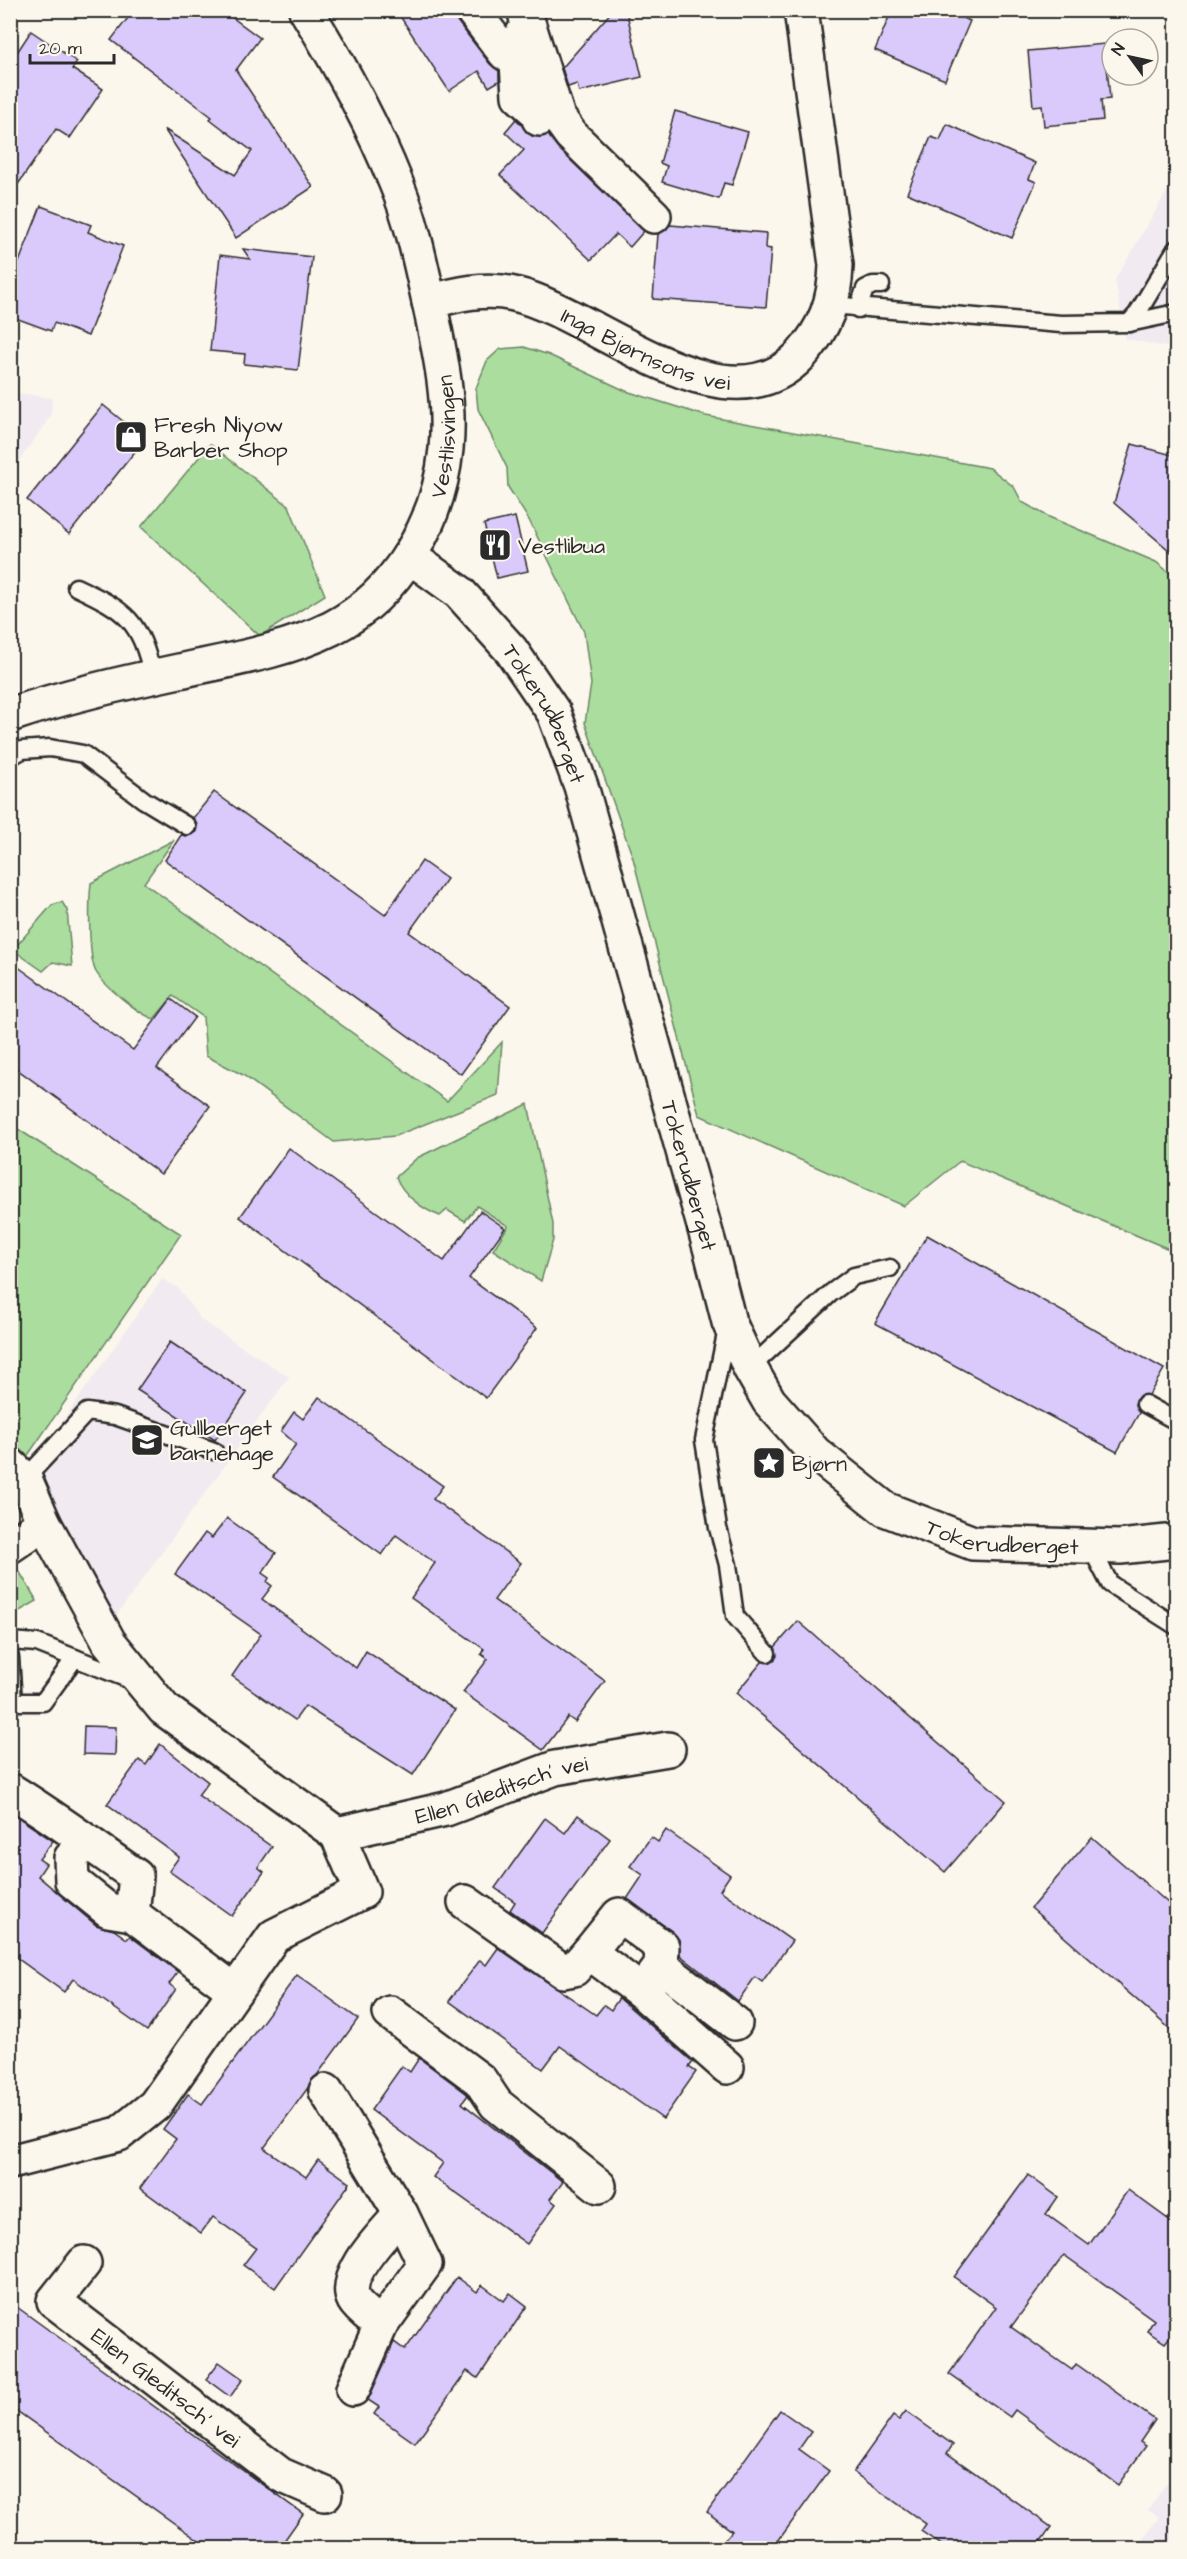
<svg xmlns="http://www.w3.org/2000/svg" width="1187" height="2559" viewBox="0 0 1187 2559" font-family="'Architects Daughter',sans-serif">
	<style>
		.built { fill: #f1eaf1 }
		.green { fill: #abdd9f; stroke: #6b8465; stroke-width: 1.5 }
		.building { fill: #dacafc; stroke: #2b2b2b; stroke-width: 1.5 }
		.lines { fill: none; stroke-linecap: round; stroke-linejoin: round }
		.service-casing { stroke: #2b2b2b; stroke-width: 21 }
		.minor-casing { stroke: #2b2b2b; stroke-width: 38 }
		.tertiary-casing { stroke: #2b2b2b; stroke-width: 38 }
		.service { stroke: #fbf7ec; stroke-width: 16 }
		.minor { stroke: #fbf7ec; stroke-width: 33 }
		.tertiary { stroke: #fbf7ec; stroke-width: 33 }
		.labels { text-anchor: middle; stroke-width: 4.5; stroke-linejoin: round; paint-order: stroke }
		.street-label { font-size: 22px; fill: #2b2b2b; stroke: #fbf7ec }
		.poi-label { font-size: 22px; fill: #2b2b2b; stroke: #fbf7ec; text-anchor: start }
	</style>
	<rect width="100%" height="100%" fill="#fbf7ec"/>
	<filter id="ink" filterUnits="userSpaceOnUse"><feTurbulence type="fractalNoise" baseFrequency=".0167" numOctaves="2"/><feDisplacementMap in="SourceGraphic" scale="12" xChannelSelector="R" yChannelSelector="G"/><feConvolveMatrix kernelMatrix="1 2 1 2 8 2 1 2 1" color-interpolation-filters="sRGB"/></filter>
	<g filter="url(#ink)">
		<g class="built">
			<path d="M1176,176V349L1126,339L1115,280Z"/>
			<path d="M11,392L52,398L51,415L11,473Z"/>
			<path d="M162,1279L178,1288L201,1320L289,1377L116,1616L32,1465Z"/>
			<path d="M1176,2470V2548H1146L1139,2544L1159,2517L1148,2510Z"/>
		</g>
		<g class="green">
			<path d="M524,347L549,355L626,391L706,416L990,468L1014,487L1022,502L1049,517L1156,562L1176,578V1252L960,1161L904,1206L699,1115L633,858L585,723L591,684L584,632L529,520L508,487L507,468L478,409L476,388L487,361L500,349Z"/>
			<path d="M210,444L289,506L325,595L260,636L141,527Z"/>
			<path d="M174,840L144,883L447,1101L502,1042L498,1095L395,1136L334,1142L243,1075L206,1056L203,1017L173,996L154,1019C139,1014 104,986 96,972C88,958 89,900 91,883Z"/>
			<path d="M62,902L67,910L72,966L53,962L43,971L16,952L17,945L52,905Z"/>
			<path d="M528,1104L553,1224V1240L541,1281L493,1250L508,1226L477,1206L465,1221L447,1210L440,1216C422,1209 403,1195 396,1177L417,1158Z"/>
			<path d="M10,1124L181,1234L24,1461L10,1450Z"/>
			<path d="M19,1571L37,1601L11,1616V1576Z"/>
		</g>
		<g class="building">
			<path d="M134,10H222L260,38L236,70L313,187L236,238L164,129L235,175L252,151L210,119L212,117L111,40Z"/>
			<path d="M396,10H454L457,21L490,64L499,71V81L489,87L479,71L449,91Z"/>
			<path d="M613,10H626L642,77L579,92L577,84L568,87L562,68Z"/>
			<path d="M892,10H945L970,21L945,80L875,50Z"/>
			<path d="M31,31L77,62L72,69L103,89L70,138L56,129L10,196V63Z"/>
			<path d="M1105,44L1110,99L1101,100L1103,120L1044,126L1042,105L1033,106L1028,51Z"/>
			<path d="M675,111L748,132L732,185L724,183L719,199L662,182L667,166L660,163Z"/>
			<path d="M516,119L532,136L548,135L558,148L644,231L630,247L616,234L591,260L500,175L524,150L505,132Z"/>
			<path d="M947,124L1035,163L1029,179L1036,182L1012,238L907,193L931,137L940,140Z"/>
			<path d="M41,206L91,225L88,232L123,246L88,336L54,323L51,331L10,316V285Z"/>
			<path d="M670,225L766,233L765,248L771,249L766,307L653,299L658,234Z"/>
			<path d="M243,249L312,257L298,370L244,364L245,354L210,351L220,255L250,259Z"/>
			<path d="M103,405L145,439L69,534L27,500Z"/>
			<path d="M1132,444L1176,456V556L1114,503Z"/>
			<path d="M515,517L528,571L497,578L484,524Z"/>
			<path d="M214,792L385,915L422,861L447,879L409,932L510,1006L461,1074L165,860L181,835L187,836L196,832L197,826L193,818Z"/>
			<path d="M10,961L133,1050L171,999L195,1017L157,1068L210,1106L161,1174L10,1064Z"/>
			<path d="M289,1148L444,1261L480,1211L505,1228L469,1278L537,1328L486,1398L240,1217Z"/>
			<path d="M927,1235L1164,1369L1149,1395H1140L1136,1400L1135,1405L1139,1413L1117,1452L875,1323Z"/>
			<path d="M170,1342L247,1393L215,1440L137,1390Z"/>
			<path d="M319,1397L443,1486L433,1499L521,1563L494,1600L605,1681L575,1722L568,1717L543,1750L463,1692L488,1659L481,1654L484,1649L411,1598L435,1563L396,1535L382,1555L273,1477L296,1444L281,1431L294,1412L303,1419Z"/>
			<path d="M227,1518L276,1553L262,1573L269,1578L267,1582L272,1586L262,1599L356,1668L366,1651L455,1710L413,1775L305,1706L295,1720L232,1676L261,1634L175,1574L205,1533L212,1538Z"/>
			<path d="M798,1621L1006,1801L945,1872L736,1693L762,1662L774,1660L777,1656L775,1647Z"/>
			<path d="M84,1726L116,1727L115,1755L83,1754Z"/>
			<path d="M160,1744L208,1782L198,1795L272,1847L258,1867L264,1872L232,1916L169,1871L179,1857L107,1804L139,1760L146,1765Z"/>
			<path d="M10,1812L53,1841L39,1859L46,1864L38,1876L96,1925L114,1930L127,1939L130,1936L178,1972L169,1984L176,1989L147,2031L73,1979L64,1992L10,1953Z"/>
			<path d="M578,1815L610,1839L542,1933L510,1910L515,1902L495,1888L545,1818L565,1833Z"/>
			<path d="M666,1830L730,1875L720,1890L792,1941L762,1982L755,1977L738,2001L680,1955L679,1940L673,1932L627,1899L643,1875L630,1866L651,1837L658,1842Z"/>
			<path d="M1092,1837L1176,1910V2034L1031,1908Z"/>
			<path d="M498,1948L596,2015L604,2005L611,2010L619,1998L693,2062L689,2067L696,2072L663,2119L560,2046L543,2069L449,2001L480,1960L486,1965Z"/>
			<path d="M297,1975L358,2019L264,2148L306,2177L318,2160L350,2183L275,2288L243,2265L256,2248L213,2217L201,2233L140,2188L176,2139L163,2129L188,2094L202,2104Z"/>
			<path d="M419,2058L466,2093L468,2095L462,2103L563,2182L550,2199L556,2204L527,2244L433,2177L443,2163L371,2110L402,2066L410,2072Z"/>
			<path d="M1028,2175L1058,2197L1046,2214L1089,2245L1128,2190L1176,2225V2335L1173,2333L1165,2343L1147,2331L1154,2320L1064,2255L1011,2327L1072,2370L1076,2364L1155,2420L1140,2442L1146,2446L1118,2485L1015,2410L1010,2417L949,2374L996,2307L954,2277Z"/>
			<path d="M457,2277L477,2292L482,2285L504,2301L510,2293L527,2306L478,2378L467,2371L415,2443L374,2414L379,2407L368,2400L394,2342L405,2350Z"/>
			<path d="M10,2302L303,2514L279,2548H209L10,2406Z"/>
			<path d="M219,2362L243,2379L230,2397L206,2379Z"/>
			<path d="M780,2410L811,2432L799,2449L829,2471L773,2548H718L732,2531L707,2512Z"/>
			<path d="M906,2411L953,2445L947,2453L1051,2527L1036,2548H946L921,2531L926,2524L853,2472L893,2416L899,2420Z"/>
		</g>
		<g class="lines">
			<g class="service-casing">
				<g id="service">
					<path d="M831,305L1061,324L1129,323L1176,313"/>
					<path d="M858,309L865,289L873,285H881"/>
					<path d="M1129,323L1137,314L1176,249"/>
					<path d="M76,587C127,611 140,620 153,677"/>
					<path d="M10,757L22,750L50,748L83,754L144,800L187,826"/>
					<path d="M727,1329L704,1440L718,1528L728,1565L735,1616L767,1653"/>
					<path d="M750,1368L831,1293L854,1276L890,1268"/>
					<path d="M1145,1404L1176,1421"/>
					<path d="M25,1479L87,1412L115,1416L214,1451"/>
					<path d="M1090,1546L1110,1584L1176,1626"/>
					<path d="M10,1641L37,1643L133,1681"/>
					<path d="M10,1657L13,1702H43L75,1658"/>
				</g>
			</g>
			<g class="minor-casing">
				<g id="minor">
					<path d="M472,10L505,53L512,52L528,25"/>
					<path d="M524,10L558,117L571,135L654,216"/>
					<path d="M512,52L517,62L519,96L538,113L539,119"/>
					<path id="s1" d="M429,302C457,294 485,287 514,294C594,312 725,436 801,355C825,328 835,301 836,265L801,10"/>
					<path id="s2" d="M409,556L459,592L511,650L554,713L581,786L711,1251L729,1322L750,1368L769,1401L815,1453L885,1509L973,1543L1120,1547L1176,1541"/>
					<path id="s3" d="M10,1465L25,1479L44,1523L109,1642L164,1709L337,1834L446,1809L555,1768L668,1749"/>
					<path d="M10,1546L44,1523"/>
					<path d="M10,1790C54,1817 94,1847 136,1876L132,1914"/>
					<path d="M86,1842L71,1858L72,1881L108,1910L132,1914L235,1991"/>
					<path d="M465,1902L563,1971L574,1969L589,1952L642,1992L727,2067"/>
					<path d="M589,1952L619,1915L662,1947L661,1966L642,1992"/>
					<path d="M661,1966L735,2023"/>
					<path d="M390,2013L480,2080L496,2104L599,2186"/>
					<path d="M326,2091L401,2214L425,2264L381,2325L353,2389"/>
					<path d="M10,2162L119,2134L155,2105L274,1936L362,1892L337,1834"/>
					<path id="s4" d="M84,2263L54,2301L281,2475L325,2494"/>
					<path d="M381,2325C373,2318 359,2309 354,2300C341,2275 385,2233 401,2214"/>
				</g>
			</g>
			<g class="tertiary-casing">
				<g id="tertiary">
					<path id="s5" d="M10,715C65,696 123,683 179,671C230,660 286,651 332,628C398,594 439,521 446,449C451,399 439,349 429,301C420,261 412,221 396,183C372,123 340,65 306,10"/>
				</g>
			</g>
			<use href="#service" class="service"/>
			<use href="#minor" class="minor"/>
			<use href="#tertiary" class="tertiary"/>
		</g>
	</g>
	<defs>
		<g id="shop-square" transform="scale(1.725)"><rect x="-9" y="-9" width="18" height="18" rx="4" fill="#2b2b2b" stroke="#fbf7ec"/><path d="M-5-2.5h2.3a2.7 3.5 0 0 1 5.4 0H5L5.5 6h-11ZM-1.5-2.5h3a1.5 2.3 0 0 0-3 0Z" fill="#fff"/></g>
		<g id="restaurant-square" transform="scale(1.725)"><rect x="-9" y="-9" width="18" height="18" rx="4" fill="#2b2b2b" stroke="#fbf7ec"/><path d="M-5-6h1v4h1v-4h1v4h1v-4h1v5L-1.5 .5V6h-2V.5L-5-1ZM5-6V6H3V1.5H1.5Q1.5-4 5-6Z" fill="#fff"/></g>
		<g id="school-square" transform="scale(1.725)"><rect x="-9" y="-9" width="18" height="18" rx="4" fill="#2b2b2b" stroke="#fbf7ec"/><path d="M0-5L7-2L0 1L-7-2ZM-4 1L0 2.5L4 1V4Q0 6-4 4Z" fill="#fff"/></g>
		<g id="sight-square" transform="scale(1.725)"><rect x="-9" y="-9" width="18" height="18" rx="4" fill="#2b2b2b" stroke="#fbf7ec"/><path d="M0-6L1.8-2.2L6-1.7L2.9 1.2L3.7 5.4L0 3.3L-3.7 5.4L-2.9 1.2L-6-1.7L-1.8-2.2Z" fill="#fff"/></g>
	</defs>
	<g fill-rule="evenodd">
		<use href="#shop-square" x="131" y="437"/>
		<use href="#restaurant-square" x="495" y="545"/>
		<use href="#school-square" x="147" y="1440"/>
		<use href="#sight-square" x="769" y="1463"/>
	</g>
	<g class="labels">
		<g class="street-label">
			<text dy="8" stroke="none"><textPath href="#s1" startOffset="230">Inga Bjørnsons vei</textPath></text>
			<text dy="8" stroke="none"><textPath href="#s5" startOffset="567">Vestlisvingen</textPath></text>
			<text dy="8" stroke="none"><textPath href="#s2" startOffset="212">Tokerudberget</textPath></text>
			<text dy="8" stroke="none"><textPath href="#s2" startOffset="698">Tokerudberget</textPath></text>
			<text dy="8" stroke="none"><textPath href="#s2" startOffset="1220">Tokerudberget</textPath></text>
			<text dy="8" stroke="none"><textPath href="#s3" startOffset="675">Ellen Gleditsch’ vei</textPath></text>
			<text dy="8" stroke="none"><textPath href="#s4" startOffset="190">Ellen Gleditsch’ vei</textPath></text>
		</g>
		<g class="poi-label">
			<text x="154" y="432">Fresh Niyow<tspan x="154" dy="25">Barber Shop</tspan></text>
			<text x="518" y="553">Vestlibua</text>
			<text x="170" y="1435">Gullberget<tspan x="170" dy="25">barnehage</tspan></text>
			<text x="792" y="1471">Bjørn</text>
		</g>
	</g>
	<rect width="1187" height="2559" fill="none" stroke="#fbf7ec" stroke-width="36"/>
	<rect x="18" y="18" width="1151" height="2523" fill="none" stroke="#2b2b2b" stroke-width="2" filter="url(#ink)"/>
	<g transform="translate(1130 57) rotate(303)"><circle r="28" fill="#fbf7ec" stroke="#a8a59f" stroke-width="1.5"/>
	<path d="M0-4.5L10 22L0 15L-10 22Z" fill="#2b2b2b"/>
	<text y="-9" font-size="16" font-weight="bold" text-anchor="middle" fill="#2b2b2b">N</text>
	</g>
	<path d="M30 54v9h84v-9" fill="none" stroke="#2b2b2b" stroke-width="3"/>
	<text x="39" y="54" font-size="18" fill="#2b2b2b" stroke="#fbf7ec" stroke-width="4.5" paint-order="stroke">20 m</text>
</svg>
